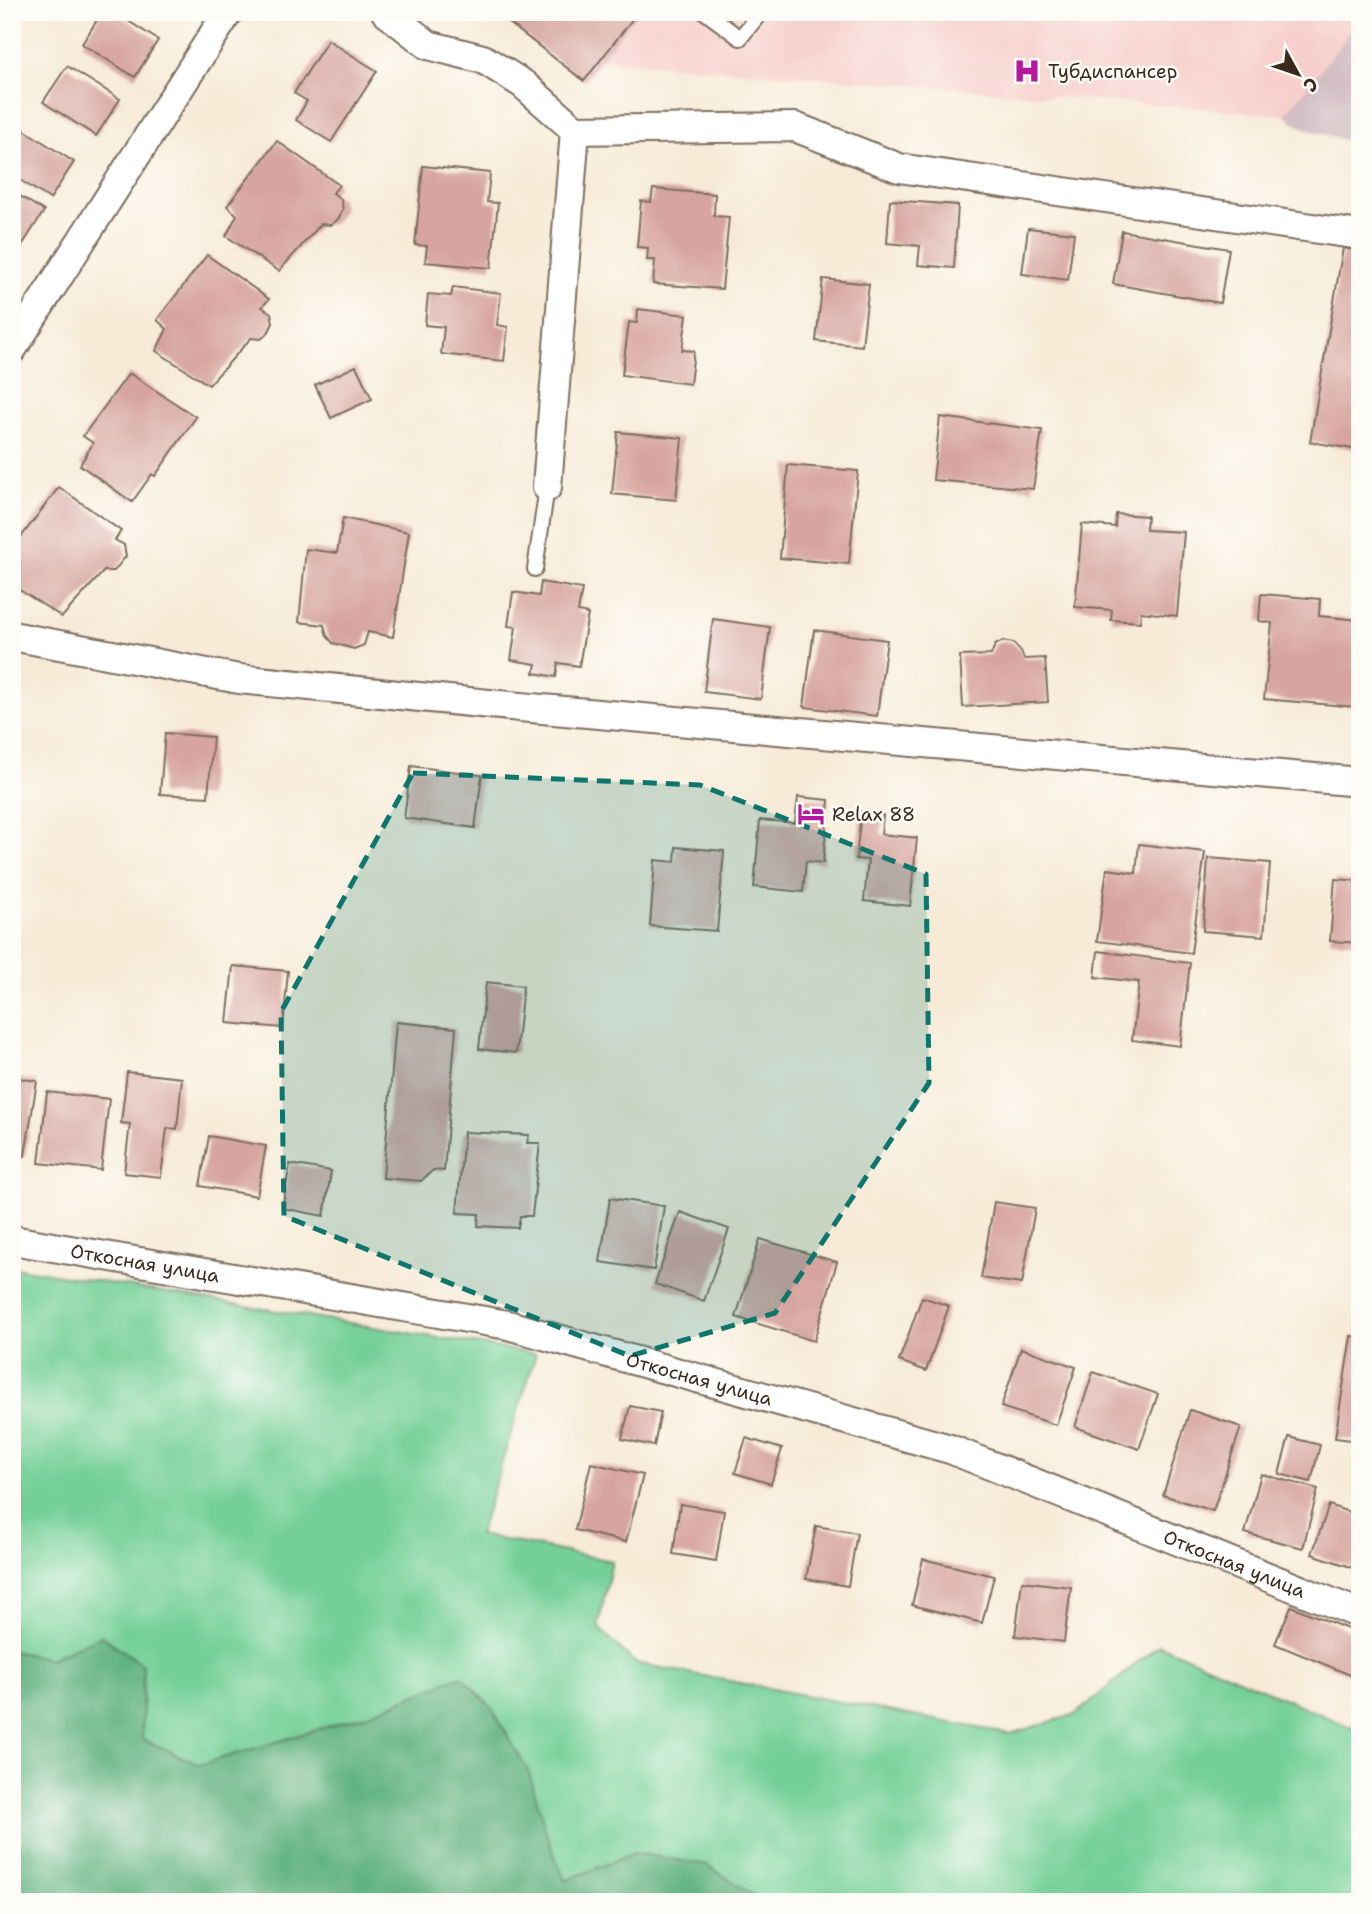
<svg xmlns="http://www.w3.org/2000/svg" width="1372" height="1914" viewBox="0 0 1372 1914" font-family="'Shantell Sans',sans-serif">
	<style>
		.built { fill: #f7d0cd }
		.industrial { fill: #d2bec3 }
		.green { fill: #75d097; stroke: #587d5a; stroke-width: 2 }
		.forest { fill: #60b280; stroke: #4e6e4f; stroke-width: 2 }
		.building { fill: #d7a49f }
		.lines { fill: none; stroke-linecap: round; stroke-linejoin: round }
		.service-casing { stroke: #7d6e5f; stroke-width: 18 }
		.minor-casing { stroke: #7d6e5f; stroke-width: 32 }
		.service { stroke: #fff; stroke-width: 14 }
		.minor { stroke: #fff; stroke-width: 28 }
		.marked { fill: #0f766e; fill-opacity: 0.2; stroke: #0f766e; stroke-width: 5; stroke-dasharray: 14 9; stroke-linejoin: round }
		.labels { text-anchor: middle; stroke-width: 5; stroke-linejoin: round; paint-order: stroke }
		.poi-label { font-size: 19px; fill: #3b2a1e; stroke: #fdfcf7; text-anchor: start }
		.street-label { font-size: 19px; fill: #3b2a1e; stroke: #fdfcf7 }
	</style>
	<rect width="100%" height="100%" fill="#fdfcf7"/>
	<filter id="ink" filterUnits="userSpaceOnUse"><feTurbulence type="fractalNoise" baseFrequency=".0143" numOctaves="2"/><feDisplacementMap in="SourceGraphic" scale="14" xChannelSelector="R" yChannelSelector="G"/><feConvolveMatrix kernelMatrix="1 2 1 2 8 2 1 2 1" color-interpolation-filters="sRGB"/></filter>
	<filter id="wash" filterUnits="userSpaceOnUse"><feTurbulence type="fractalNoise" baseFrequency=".00686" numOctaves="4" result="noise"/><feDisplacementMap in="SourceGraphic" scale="28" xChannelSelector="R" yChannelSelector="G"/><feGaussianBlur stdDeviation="1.57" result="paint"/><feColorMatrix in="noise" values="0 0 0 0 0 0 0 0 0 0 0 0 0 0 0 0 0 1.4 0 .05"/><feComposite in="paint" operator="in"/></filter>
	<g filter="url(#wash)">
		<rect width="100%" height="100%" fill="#f7ebd8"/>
		<path class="built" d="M495,12H1360V145L1301,127L1284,115L601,60L584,81Z"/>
		<path class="industrial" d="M1360,20V145L1301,127L1285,115Z"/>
		<path class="green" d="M12,1267L536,1354L479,1535L612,1561L598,1627L635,1663L1010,1734L1076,1714L1159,1645L1360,1731V1902H764L707,1865L634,1853L565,1881L549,1842L461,1676L369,1714L200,1765L142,1739L143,1665L102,1636L50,1659L12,1651Z"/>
		<path class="forest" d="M101,1636L143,1665L142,1739L200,1765L369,1714L461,1676L492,1708L529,1773L549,1842L565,1881L634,1853L707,1865L764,1902H12V1651L50,1659Z"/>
		<g id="blocks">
			<g class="building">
				<path d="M102,12H114L158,40L135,77L82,44Z"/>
				<path d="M495,12H638L584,81Z"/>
				<path d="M328,40L377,71L331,142L296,120L307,101L294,93Z"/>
				<path d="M67,66L120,99L96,136L43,102Z"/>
				<path d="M21,128L74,162L50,199L12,175V142Z"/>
				<path d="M277,141L339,185L333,193L341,199L343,209L338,219L331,225L321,224L279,271L226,236L237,215L227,206Z"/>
				<path d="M423,166L490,173L487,202L498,203L491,268L425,262L427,246L415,245Z"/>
				<path d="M653,189L715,194L714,216L729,217L722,289L653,284L655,260H647L648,248L637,247L641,201L651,202Z"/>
				<path d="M12,191L44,211L21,247L12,242Z"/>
				<path d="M890,200L958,205L954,268L918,265L920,246L887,243Z"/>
				<path d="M1028,228L1074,233L1068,280L1022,274Z"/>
				<path d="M1122,231L1229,249L1220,303L1113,284Z"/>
				<path d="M1343,248L1360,251V450L1310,442Z"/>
				<path d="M207,255L269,299L262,307L271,313L273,323L268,333L261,339L251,338L209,385L156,351L167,329L157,320Z"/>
				<path d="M823,279L869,284L862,346L816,341Z"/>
				<path d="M453,287L501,293L497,325L508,327L504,361L441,354L444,327L425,325L428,294L451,296Z"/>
				<path d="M638,309L687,315L682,350L694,351L690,384L622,375L629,322L637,323Z"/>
				<path d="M356,366L372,399L331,418L315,385Z"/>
				<path d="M129,373L196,417L155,476L152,474L132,502L80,465L93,443L83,436Z"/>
				<path d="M940,417L1042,430L1033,489L933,480Z"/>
				<path d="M618,432L682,438L676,500L612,494Z"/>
				<path d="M788,465L858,471L849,564L780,558Z"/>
				<path d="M59,487L121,531L115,540L124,545L126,556L114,571H104L62,617L12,585V575L20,562L12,555V549Z"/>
				<path d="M1116,514L1147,516L1146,530L1184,532L1177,616L1141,612L1140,622L1111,620L1112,610L1075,607L1082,524L1115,527Z"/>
				<path d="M343,518L409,532L393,637L368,632L364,645L354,649L333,643L327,636L324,625L299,622L306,549L337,553Z"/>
				<path d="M541,582L582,589L578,612L588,614L579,666L558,663L556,677L534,673L536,664L511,660L516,627L508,626L513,592L539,596Z"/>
				<path d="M1261,594L1320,599L1319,616L1360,620V666L1356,707L1264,699L1272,623L1259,621Z"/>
				<path d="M713,619L770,627L761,699L704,692Z"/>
				<path d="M814,630L887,640L877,716L804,707Z"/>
				<path d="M1003,641L1013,643L1021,651L1024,659L1045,658L1048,702L963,707L960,656L991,655L995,645Z"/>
				<path d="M165,733L213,737L208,797L160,794Z"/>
				<path d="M411,766L482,775L475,828L404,818Z"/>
				<path d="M798,797L829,800L823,863L806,861L803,892L754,887L760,820L795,823Z"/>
				<path d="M861,812L883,815L881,834L917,838L910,906L864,901L868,860L856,859Z"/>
				<path d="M1139,844L1205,852L1191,953L1097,941L1107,869L1136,873Z"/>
				<path d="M676,847L724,851L717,931L650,926L655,860L675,862Z"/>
				<path d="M1208,858L1270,863L1264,936L1203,931Z"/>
				<path d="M1335,879L1360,881V943L1330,941Z"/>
				<path d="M1098,951L1190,963L1180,1046L1132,1040L1139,982L1095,977Z"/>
				<path d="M233,966L288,971L283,1028L227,1023Z"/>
				<path d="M486,982L523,986L516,1053L479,1049Z"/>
				<path d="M396,1022L456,1028L444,1171L433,1170L421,1181L383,1178Z"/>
				<path d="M127,1072L182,1078L177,1129L167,1128L161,1177L124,1173L130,1124L121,1123Z"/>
				<path d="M12,1077L37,1081L25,1156L12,1154Z"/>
				<path d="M47,1092L109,1099L101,1170L39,1163Z"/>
				<path d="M464,1132L529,1135L527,1143H540L532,1216H520L518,1228L478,1226L479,1214L457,1213Z"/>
				<path d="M209,1136L266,1146L257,1196L200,1186Z"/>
				<path d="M290,1164L331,1171L324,1216L282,1208Z"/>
				<path d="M610,1198L664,1206L654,1270L600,1262Z"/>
				<path d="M994,1202L1035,1208L1022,1284L981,1278Z"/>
				<path d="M680,1212L729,1229L704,1301L655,1284Z"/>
				<path d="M760,1239L837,1262L814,1341L736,1317Z"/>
				<path d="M922,1297L949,1306L926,1371L899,1361Z"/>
				<path d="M1351,1336L1360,1337V1441L1335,1438Z"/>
				<path d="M1021,1348L1076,1367L1056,1425L1001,1407Z"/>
				<path d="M1093,1372L1158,1394L1139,1449L1075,1427Z"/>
				<path d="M630,1406L661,1412L654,1446L622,1439Z"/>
				<path d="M1190,1410L1241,1427L1213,1511L1163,1495Z"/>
				<path d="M1289,1437L1320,1445L1311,1482L1279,1474Z"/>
				<path d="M746,1438L782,1449L771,1484L735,1473Z"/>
				<path d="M591,1463L643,1475L626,1542L575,1530Z"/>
				<path d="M1261,1474L1318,1489L1303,1548L1245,1533Z"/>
				<path d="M680,1504L724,1511L716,1561L673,1554Z"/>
				<path d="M1329,1505L1360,1516V1570L1312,1554Z"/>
				<path d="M816,1526L857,1533L848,1586L806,1579Z"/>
				<path d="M923,1559L994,1576L982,1623L912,1605Z"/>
				<path d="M1022,1581L1071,1587L1064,1642L1015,1636Z"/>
				<path d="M1291,1606L1360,1634V1679L1275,1644Z"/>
			</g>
		</g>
	</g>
	<g filter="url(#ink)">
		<use href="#blocks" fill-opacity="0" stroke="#7d6e5f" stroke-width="2"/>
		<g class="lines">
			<g class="service-casing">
				<g id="service">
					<path d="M705,12L740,38L761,12"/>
					<path d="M535,569L547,487"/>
				</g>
			</g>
			<g class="minor-casing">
				<g id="minor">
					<path d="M386,12L428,45L483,59L523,84L575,130L795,127L899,168L1360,235"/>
					<path d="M12,349L228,12"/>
					<path d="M547,487L575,130"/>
					<path d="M12,636L239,679L520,707L1360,782"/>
					<path id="s1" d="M12,1240L508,1325L950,1449L1360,1614"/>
				</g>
			</g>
			<use href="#service" class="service"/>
			<use href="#minor" class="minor"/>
		</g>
	</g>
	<path class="marked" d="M413,773L700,785L926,874L929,1083L775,1313L630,1356L284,1216L281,1012Z"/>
	<defs>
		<g id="hospital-bare" transform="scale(2.1)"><path d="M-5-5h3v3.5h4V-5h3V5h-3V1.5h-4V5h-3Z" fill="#b5179e" stroke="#fdfcf7" stroke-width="2.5" paint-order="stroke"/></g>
		<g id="hotel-bare" transform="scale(2.1)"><path d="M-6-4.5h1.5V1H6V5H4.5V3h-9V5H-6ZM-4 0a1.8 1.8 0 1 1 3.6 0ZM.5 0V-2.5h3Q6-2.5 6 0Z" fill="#b5179e" stroke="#fdfcf7" stroke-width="2.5" paint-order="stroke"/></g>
	</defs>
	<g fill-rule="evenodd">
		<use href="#hospital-bare" x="1027" y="71"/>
		<use href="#hotel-bare" x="811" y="814"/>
	</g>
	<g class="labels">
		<g class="poi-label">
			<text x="1048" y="78">Тубдиспансер</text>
			<text x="832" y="821">Relax 88</text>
		</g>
		<g class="street-label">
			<text dy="7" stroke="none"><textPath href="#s1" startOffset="135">Откосная улица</textPath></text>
			<text dy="7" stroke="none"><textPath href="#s1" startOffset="702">Откосная улица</textPath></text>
			<text dy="7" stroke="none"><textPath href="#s1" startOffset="1269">Откосная улица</textPath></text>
		</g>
	</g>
	<rect width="1372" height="1914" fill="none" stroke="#fdfcf7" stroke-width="42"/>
	<g transform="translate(1298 74) rotate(130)" stroke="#fdfcf7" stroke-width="5" paint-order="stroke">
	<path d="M0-5L12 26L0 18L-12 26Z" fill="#3b2a1e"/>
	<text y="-10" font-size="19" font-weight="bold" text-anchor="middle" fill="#3b2a1e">С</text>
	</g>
</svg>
